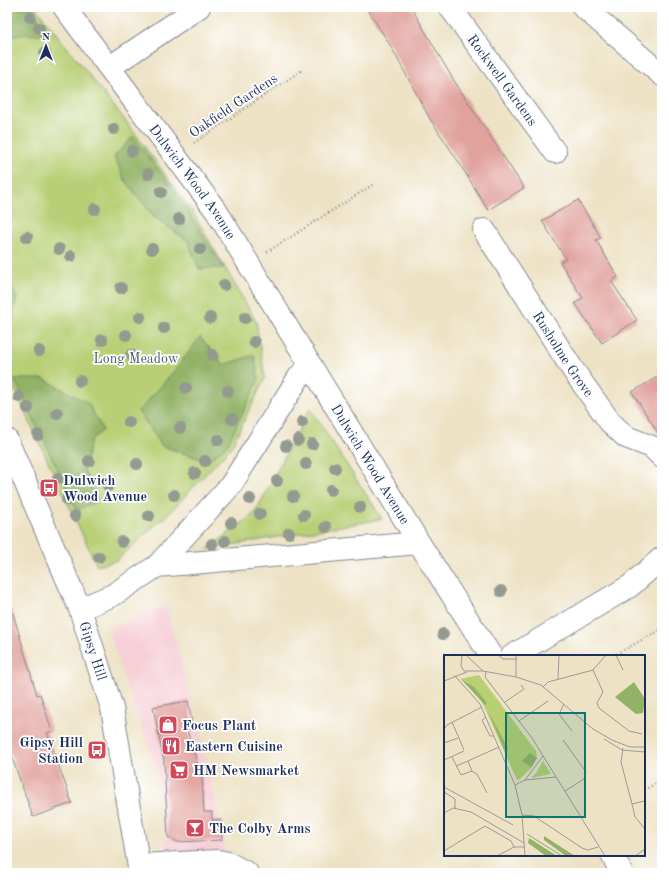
<svg xmlns="http://www.w3.org/2000/svg" width="669" height="880" viewBox="0 0 669 880" font-family="'Old Standard TT',serif">
	<style>
		.built { fill: #f6cfd7 }
		.green { fill: #b8cf74; stroke: #6a7f69 }
		.forest { fill: #92b266; stroke: #567062 }
		.building { fill: #e1a29c }
		.lines { fill: none; stroke-linecap: round; stroke-linejoin: round }
		.minor-casing { stroke: #848891; stroke-width: 24 }
		.tertiary-casing { stroke: #848891; stroke-width: 24 }
		.primary-casing { stroke: #848891; stroke-width: 24 }
		.path { stroke: #848891; stroke-width: 2.5; stroke-dasharray: 1 3; stroke-linecap: butt }
		.minor { stroke: #fff; stroke-width: 22 }
		.tertiary { stroke: #fff; stroke-width: 22 }
		.primary { stroke: #fff; stroke-width: 22 }
		.tree { fill: #939a90 }
		.labels { text-anchor: middle; stroke-width: 3.5; stroke-linejoin: round; paint-order: stroke }
		.street-label { font-size: 14px; fill: #1b2f5e; stroke: #fff }
		.park-label { font-size: 14px; fill: #4a5f65; stroke: #fff }
		.poi-label { font-size: 14px; font-weight: bold; fill: #1b2f5e; stroke: #fff; text-anchor: start }
		.inset-road { fill: none; stroke: #999a9b; stroke-width: 1 }
		.view { fill: #0f766e; fill-opacity: 0.15; stroke: #0f766e; stroke-width: 2 }
		.inset-edge { fill: none; stroke: #1b2f5e; stroke-width: 2 }
	</style>
	<rect width="100%" height="100%" fill="#fff"/>
	<filter id="ink" filterUnits="userSpaceOnUse"><feTurbulence type="fractalNoise" baseFrequency=".025" numOctaves="2"/><feDisplacementMap in="SourceGraphic" scale="8" xChannelSelector="R" yChannelSelector="G"/><feConvolveMatrix kernelMatrix="1 2 1 2 8 2 1 2 1" color-interpolation-filters="sRGB"/></filter>
	<filter id="wash" filterUnits="userSpaceOnUse"><feTurbulence type="fractalNoise" baseFrequency=".012" numOctaves="4" result="noise"/><feDisplacementMap in="SourceGraphic" scale="16" xChannelSelector="R" yChannelSelector="G"/><feGaussianBlur stdDeviation="0.9" result="paint"/><feColorMatrix in="noise" values="0 0 0 0 0 0 0 0 0 0 0 0 0 0 0 0 0 1.4 0 .05"/><feComposite in="paint" operator="in"/></filter>
	<g filter="url(#wash)">
		<rect width="100%" height="100%" fill="#ede2c4"/>
		<path class="built" d="M166,605L200,733L224,839L225,873H167L166,838L155,761L137,715L108,630Z"/>
		<g class="green">
			<path d="M7,7H35L125,120L192,211L256,321L265,378L231,447L170,512L117,560L97,566L7,373Z"/>
			<path d="M310,408L382,519L208,549L255,513Z"/>
		</g>
		<g class="forest">
			<path d="M7,7H30L49,34L11,35L7,25Z"/>
			<path d="M133,136L176,193L224,268L199,269L188,241L154,217L125,180L114,157Z"/>
			<path d="M7,279L17,298L10,324L7,325Z"/>
			<path d="M200,337L224,365L254,355L259,379L227,446L207,461L162,446L138,411C161,388 181,363 200,337Z"/>
			<path d="M14,379H44L88,403L103,430L91,440L84,470L98,501L77,510Z"/>
		</g>
		<g id="blocks">
			<g class="building">
				<path d="M366,7H411L451,76L524,188L488,210L458,161L430,119L390,45Z"/>
				<path d="M578,200L601,238L596,240L618,277L611,281L637,320L602,343L575,303L583,298L560,262L566,259L542,221Z"/>
				<path d="M662,374V439L632,392Z"/>
				<path d="M7,610H12L37,695L40,694L52,731L47,733L72,803L33,817L7,743Z"/>
				<path d="M188,701L193,729L187,730L202,778L204,812H212V820H221L222,840L178,842L168,837L164,761L153,707Z"/>
			</g>
		</g>
	</g>
	<g filter="url(#ink)">
		<use href="#blocks" fill-opacity="0" stroke="#848891" stroke-width="1"/>
		<g class="lines">
			<g class="minor-casing">
				<g id="minor">
					<path id="s1" d="M64,7L217,212L419,543L491,656"/>
					<path id="s2" d="M450,7L555,152"/>
					<path d="M110,67L199,7"/>
					<path id="s3" d="M484,230L573,370L610,422L626,437L652,447L662,457"/>
					<path d="M157,566L419,543"/>
					<path d="M80,609L113,595L157,566L231,485L299,377L310,365"/>
					<path d="M512,656L630,586L662,558"/>
					<path d="M612,855L622,873"/>
					<path d="M140,865L218,861L228,863L247,873"/>
				</g>
			</g>
			<g class="tertiary-casing">
				<g id="tertiary">
					<path id="s4" d="M7,440L80,609L112,708L140,873"/>
				</g>
			</g>
			<g class="primary-casing">
				<path id="primary" d="M583,7L662,75"/>
			</g>
			<g class="path">
				<path d="M194,143L302,70"/>
				<path d="M267,252L374,184"/>
				<path d="M613,656L662,629"/>
				<path d="M644,790L662,780"/>
			</g>
			<use href="#minor" class="minor"/>
			<use href="#tertiary" class="tertiary"/>
			<use href="#primary" class="primary"/>
		</g>
		<g class="tree">
			<circle cx="30" cy="17" r="6"/>
			<circle cx="39" cy="28" r="6"/>
			<circle cx="45" cy="53" r="6"/>
			<circle cx="114" cy="129" r="6"/>
			<circle cx="132" cy="151" r="6"/>
			<circle cx="148" cy="174" r="6"/>
			<circle cx="161" cy="192" r="6"/>
			<circle cx="95" cy="209" r="6"/>
			<circle cx="179" cy="219" r="6"/>
			<circle cx="27" cy="237" r="6"/>
			<circle cx="59" cy="249" r="6"/>
			<circle cx="152" cy="249" r="6"/>
			<circle cx="200" cy="249" r="6"/>
			<circle cx="71" cy="256" r="6"/>
			<circle cx="224" cy="285" r="6"/>
			<circle cx="121" cy="288" r="6"/>
			<circle cx="140" cy="317" r="6"/>
			<circle cx="210" cy="318" r="6"/>
			<circle cx="245" cy="318" r="6"/>
			<circle cx="164" cy="328" r="6"/>
			<circle cx="126" cy="335" r="6"/>
			<circle cx="102" cy="340" r="6"/>
			<circle cx="254" cy="342" r="6"/>
			<circle cx="39" cy="351" r="6"/>
			<circle cx="131" cy="355" r="6"/>
			<circle cx="213" cy="355" r="6"/>
			<circle cx="80" cy="381" r="6"/>
			<circle cx="186" cy="388" r="6"/>
			<circle cx="228" cy="391" r="6"/>
			<circle cx="19" cy="397" r="6"/>
			<circle cx="28" cy="408" r="6"/>
			<circle cx="57" cy="413" r="6"/>
			<circle cx="232" cy="419" r="6"/>
			<circle cx="129" cy="422" r="6"/>
			<circle cx="302" cy="422" r="6"/>
			<circle cx="180" cy="428" r="6"/>
			<circle cx="38" cy="435" r="6"/>
			<circle cx="218" cy="440" r="6"/>
			<circle cx="298" cy="440" r="6"/>
			<circle cx="312" cy="444" r="6"/>
			<circle cx="286" cy="446" r="6"/>
			<circle cx="89" cy="461" r="6"/>
			<circle cx="205" cy="461" r="6"/>
			<circle cx="137" cy="464" r="6"/>
			<circle cx="306" cy="464" r="6"/>
			<circle cx="335" cy="468" r="6"/>
			<circle cx="195" cy="473" r="6"/>
			<circle cx="58" cy="478" r="6"/>
			<circle cx="277" cy="481" r="6"/>
			<circle cx="108" cy="486" r="6"/>
			<circle cx="331" cy="490" r="6"/>
			<circle cx="174" cy="495" r="6"/>
			<circle cx="293" cy="496" r="6"/>
			<circle cx="250" cy="499" r="6"/>
			<circle cx="67" cy="500" r="6"/>
			<circle cx="360" cy="507" r="6"/>
			<circle cx="260" cy="514" r="6"/>
			<circle cx="304" cy="515" r="6"/>
			<circle cx="75" cy="516" r="6"/>
			<circle cx="149" cy="516" r="6"/>
			<circle cx="231" cy="523" r="6"/>
			<circle cx="326" cy="527" r="6"/>
			<circle cx="289" cy="533" r="6"/>
			<circle cx="225" cy="541" r="6"/>
			<circle cx="122" cy="542" r="6"/>
			<circle cx="212" cy="544" r="6"/>
			<circle cx="99" cy="557" r="6"/>
			<circle cx="501" cy="591" r="6"/>
			<circle cx="443" cy="634" r="6"/>
		</g>
	</g>
	<defs>
		<g id="bus-square" transform="scale(1)"><rect x="-9" y="-9" width="18" height="18" rx="4" fill="#d1495b" stroke="#fff"/><path d="M-5-6H5V4H4V6H2V4H-2V6H-4V4H-5ZM-3.5-4V0h7V-4ZM-3.5 1.2v1.5H-2V1.2ZM2 1.2v1.5H3.5V1.2Z" fill="#fff"/></g>
		<g id="shop-square" transform="scale(1)"><rect x="-9" y="-9" width="18" height="18" rx="4" fill="#d1495b" stroke="#fff"/><path d="M-5-2.5h2.3a2.7 3.5 0 0 1 5.4 0H5L5.5 6h-11ZM-1.5-2.5h3a1.5 2.3 0 0 0-3 0Z" fill="#fff"/></g>
		<g id="restaurant-square" transform="scale(1)"><rect x="-9" y="-9" width="18" height="18" rx="4" fill="#d1495b" stroke="#fff"/><path d="M-5-6h1v4h1v-4h1v4h1v-4h1v5L-1.5 .5V6h-2V.5L-5-1ZM5-6V6H3V1.5H1.5Q1.5-4 5-6Z" fill="#fff"/></g>
		<g id="supermarket-square" transform="scale(1)"><rect x="-9" y="-9" width="18" height="18" rx="4" fill="#d1495b" stroke="#fff"/><path d="M-6-5.5h2.5l.6 2H6L4.5 2H-2.5L-4.4-4H-6ZM-1.5 3.2a1.3 1.3 0 1 0 .1 0ZM3 3.2a1.3 1.3 0 1 0 .1 0Z" fill="#fff"/></g>
		<g id="bar-square" transform="scale(1)"><rect x="-9" y="-9" width="18" height="18" rx="4" fill="#d1495b" stroke="#fff"/><path d="M-6-5H6L.8 .8V4.5H3.5V6h-7V4.5H-.8V.8Z" fill="#fff"/></g>
	</defs>
	<g fill-rule="evenodd">
		<use href="#bus-square" x="49" y="488"/>
		<use href="#shop-square" x="168" y="725"/>
		<use href="#restaurant-square" x="171" y="746"/>
		<use href="#bus-square" x="97" y="750"/>
		<use href="#supermarket-square" x="179" y="770"/>
		<use href="#bar-square" x="195" y="828"/>
	</g>
	<g class="labels">
		<g class="street-label">
			<text dy="5" stroke="none"><textPath href="#s2" startOffset="90">Rockwell Gardens</textPath></text>
			<text transform="translate(233 105) rotate(-34)" y="5">Oakfield Gardens</text>
			<text dy="5" stroke="none"><textPath href="#s1" startOffset="217">Dulwich Wood Avenue</textPath></text>
			<text dy="5" stroke="none"><textPath href="#s3" startOffset="147">Rusholme Grove</textPath></text>
			<text dy="5" stroke="none"><textPath href="#s1" startOffset="551">Dulwich Wood Avenue</textPath></text>
			<text dy="5" stroke="none"><textPath href="#s4" startOffset="228">Gipsy Hill</textPath></text>
		</g>
		<g class="park-label">
			<text x="136" y="363">Long Meadow</text>
		</g>
		<g class="poi-label">
			<text x="63" y="485">Dulwich<tspan x="63" dy="16">Wood Avenue</tspan></text>
			<text x="182" y="730">Focus Plant</text>
			<text x="83" y="747" text-anchor="end">Gipsy Hill<tspan x="83" dy="16">Station</tspan></text>
			<text x="185" y="751">Eastern Cuisine</text>
			<text x="193" y="775">HM Newsmarket</text>
			<text x="209" y="833">The Colby Arms</text>
		</g>
	</g>
	<g transform="translate(444 655)">
		<rect width="201" height="201" fill="#ede2c4"/>
		<path d="M35,20L92,96L93,103L89,111L76,124L73,125L39,49L32,38L16,24ZM99,106L107,119L87,123L92,118Z" fill="#b8cf74"/>
		<path d="M18,25L30,32L43,48L41,50ZM190,27L201,44L199,58L192,59L171,42ZM44,56L64,93L63,96L61,97ZM86,98L93,103L87,112L78,106ZM100,181L131,201H122L100,185ZM85,183L113,201H102L84,188Z" fill="#92b266"/>
		<path class="inset-road" d="M18,0L17,11L20,16H39M22,0L39,16L72,22L97,30L149,74L168,85L186,92H201M54,0L59,4H73M172,0L179,15M149,15L159,37L153,48L155,53L185,76L198,79M42,17L41,22L88,83L161,201M10,20L36,49L71,130L78,160L81,201M72,22V0M114,24L115,0M0,26L23,17M99,32L104,27L149,15L162,0M61,47L80,34L77,30M120,49L115,59L128,76M42,62L38,65L46,81H50M75,66L104,46M8,67L20,95M0,74L3,70L38,52M160,84L178,95L201,97M119,85L142,117L140,124L121,136M0,88L14,83M179,93L177,107L188,149L191,162L201,174M8,102L17,120L28,116L33,119L43,138M0,105L20,96M24,106L55,92M12,111L24,106L28,116M81,125L112,122M71,130L81,125L99,101M0,132L69,170M0,137L11,144V153M188,149L201,146M0,158L9,153L27,157L80,188M78,160L90,161L138,193L144,195L154,192M83,179L118,201M0,196L41,171L67,186L70,192M53,201L70,192H81M191,201L201,194"/>
		<path class="view" d="M62,58H141V162H62Z"/>
		<rect width="201" height="201" class="inset-edge"/>
	</g>
	<rect width="669" height="880" fill="none" stroke="#fff" stroke-width="24"/>
	<g transform="translate(46 46)" stroke="#ffffff" stroke-width="3" paint-order="stroke">
	<path d="M0-3L7 15L0 10L-7 15Z" fill="#1b2f5e"/>
	<text y="-6" font-size="11" font-weight="bold" text-anchor="middle" fill="#1b2f5e">N</text>
	</g>
</svg>
